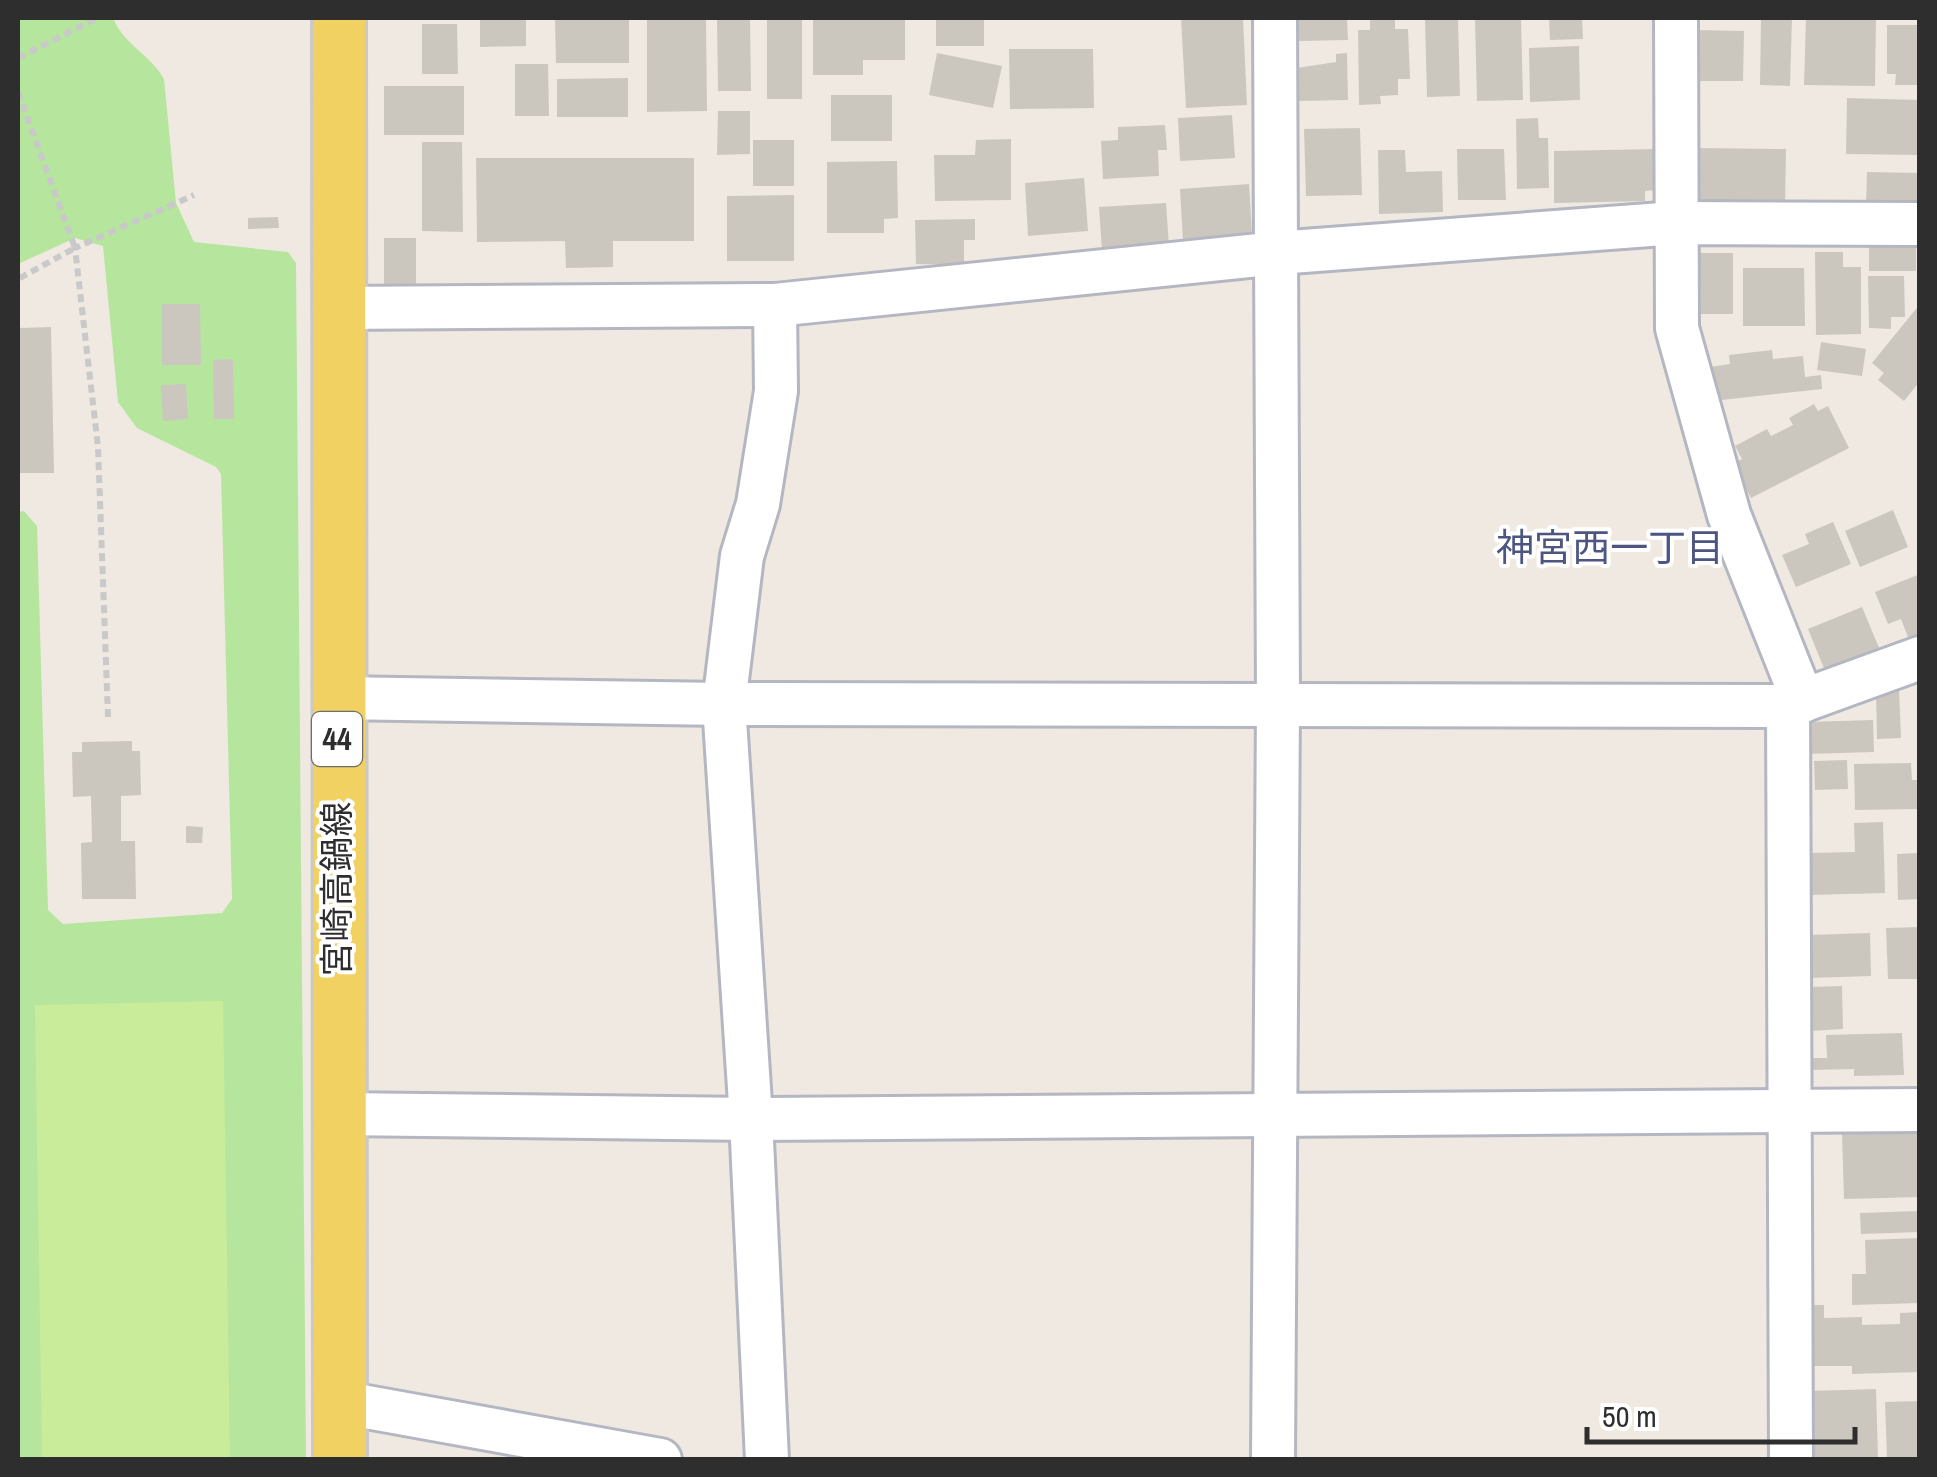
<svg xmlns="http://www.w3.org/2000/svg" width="1937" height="1477" viewBox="0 0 1937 1477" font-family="'Archivo Narrow','Noto Sans JP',sans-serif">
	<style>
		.green { fill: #b6e59e }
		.pitch { fill: #c9ec9a }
		.building { fill: #cbc7bf }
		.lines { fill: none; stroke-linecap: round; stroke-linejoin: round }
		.minor-casing { stroke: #b4b7c1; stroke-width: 48 }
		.major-casing { stroke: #c9c9c9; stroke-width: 58 }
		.path { stroke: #c9c9c9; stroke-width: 6; stroke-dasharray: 8 5; stroke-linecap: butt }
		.minor { stroke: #fff; stroke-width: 42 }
		.major { stroke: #f2d163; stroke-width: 52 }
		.labels { text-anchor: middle; stroke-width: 8; stroke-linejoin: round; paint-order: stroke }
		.shield { fill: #fff; stroke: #6d6d6d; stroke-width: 2.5 }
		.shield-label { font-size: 32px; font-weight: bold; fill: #2e2e2e }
		.street-label { font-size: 35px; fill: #2e2e2e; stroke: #fff }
		.neighbourhood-label { font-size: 38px; fill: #4d5680; stroke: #fff }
	</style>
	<rect width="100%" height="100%" fill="#efe9e1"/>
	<path class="green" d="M18,18H113C124,45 150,54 164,79L176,203L194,242L288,252L296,263L306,1459H18V512L24,511L37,526L48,910L63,924L222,913L232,899L221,474L216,467L137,428L118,402L103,246L75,238L18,264Z"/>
	<path class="pitch" d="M223,1001L230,1459H42L35,1005Z"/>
	<g class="building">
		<path d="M480,18H526V46L480,47Z"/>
		<path d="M555,18H629V63H556Z"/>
		<path d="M647,18H706L707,111L647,112Z"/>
		<path d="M717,18H750L751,91H718Z"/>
		<rect x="767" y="18" width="35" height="81"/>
		<path d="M813,18H905V60H863V75H813Z"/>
		<rect x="936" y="18" width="48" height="28"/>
		<path d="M1181,18H1243L1247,105L1186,108Z"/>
		<path d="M1298,18H1347L1348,40L1299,41Z"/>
		<path d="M1425,18H1458L1460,96L1427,97Z"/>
		<path d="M1475,18H1521L1523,100L1477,101Z"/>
		<path d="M1549,18H1582L1583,39L1550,40Z"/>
		<path d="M1761,18H1792L1790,86L1760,85Z"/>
		<path d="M1806,18H1876L1875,86L1804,85Z"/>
		<path d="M1370,19H1395V29H1408L1410,79H1398V95L1380,96L1381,104L1359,105L1358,30H1370Z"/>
		<path d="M422,24H457L458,74H422Z"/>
		<path d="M1887,25H1920V85H1895L1896,74H1887Z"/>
		<path d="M1697,30L1744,31L1743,81H1696Z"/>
		<path d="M1579,46L1580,100L1530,102L1529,48Z"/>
		<path d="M1009,49H1093L1094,108L1010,109Z"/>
		<path d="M937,53L1002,66L993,108L929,95Z"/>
		<path d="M1347,53L1348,100L1298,101L1297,68L1336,62V54Z"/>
		<path d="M515,64H548L549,116H515Z"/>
		<path d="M628,78V117H557V79Z"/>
		<rect x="384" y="86" width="80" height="49"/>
		<rect x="831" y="95" width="61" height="46"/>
		<path d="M1847,98L1920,100V155L1846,154Z"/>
		<path d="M718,111H750V154L717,155Z"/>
		<path d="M1232,115L1235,158L1180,161L1178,118Z"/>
		<path d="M1538,118L1539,138H1548L1549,188L1517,189L1516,119Z"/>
		<path d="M1165,125L1167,150H1158L1159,176L1103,179L1101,141L1118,140V127Z"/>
		<path d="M1360,128L1362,195L1306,196L1304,129Z"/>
		<path d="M1011,139V200L935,201L934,155H975L976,140Z"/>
		<rect x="753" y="140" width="41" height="46"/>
		<path d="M422,142H462L463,232L422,231Z"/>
		<path d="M1698,148L1786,149L1785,207L1697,205Z"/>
		<path d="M1457,149H1504L1506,200H1458Z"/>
		<path d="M1658,149V190L1645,191V201L1554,203V151Z"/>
		<path d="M1378,150H1405L1406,172L1442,171L1443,212L1379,214Z"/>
		<path d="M476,158H694V241H613V267L566,268L565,241L477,242Z"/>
		<path d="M897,161L898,218L884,219V233H827V162Z"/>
		<path d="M1867,172L1920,173V205L1866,204Z"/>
		<path d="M1084,178L1088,231L1028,236L1025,183Z"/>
		<path d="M1249,184L1252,237L1183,241L1180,189Z"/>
		<path d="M794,195V261H727V196Z"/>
		<path d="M1166,203L1169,246L1102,250L1099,207Z"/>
		<path d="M278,217L279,228L248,229V218Z"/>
		<path d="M975,219V240H964V265L916,264L915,220Z"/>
		<path d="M1916,236V271H1869V237Z"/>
		<rect x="384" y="238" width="32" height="52"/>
		<path d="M1815,252H1843V267H1861V334L1816,335Z"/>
		<path d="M1694,253H1733V314H1695Z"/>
		<path d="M1743,268H1804L1805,326H1743Z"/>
		<path d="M1868,276H1904L1905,317H1891V329L1869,328Z"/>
		<path d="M162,304H200L201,365H162Z"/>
		<path d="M1920,304V381L1904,401L1878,380L1884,373L1872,363Z"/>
		<path d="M51,327L54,473H18V328Z"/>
		<path d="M1821,342L1866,349L1862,376L1817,370Z"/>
		<path d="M1772,350L1773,359L1803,356L1805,377L1821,375L1822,389L1713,401L1710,367L1730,364L1729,355Z"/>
		<path d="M233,359L234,419H214L213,360Z"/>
		<path d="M186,384L188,419L163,421L161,385Z"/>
		<path d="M1814,404L1818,411L1828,406L1849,448L1751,498L1733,463L1742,459L1735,446L1767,429L1771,436L1793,425L1789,418Z"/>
		<path d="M1893,510L1908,547L1860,567L1845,531Z"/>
		<path d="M1833,522L1851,564L1796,587L1782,555L1809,544L1805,534Z"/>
		<path d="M1920,574V638L1910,642L1901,619L1888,624L1875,592Z"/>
		<path d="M1862,607L1882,655L1828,678L1808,629Z"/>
		<path d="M1899,690L1901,738L1877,739L1876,691Z"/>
		<path d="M1873,720L1874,752L1806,754V722Z"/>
		<path d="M132,741V751H140L141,795L121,796V841H135L136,899H82L81,843L92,842L91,796L73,797L72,752H82V742Z"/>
		<path d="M1847,760L1848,789L1815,790L1814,761Z"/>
		<path d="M1911,763L1912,780H1920V809L1855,810L1854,764Z"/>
		<path d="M1883,822L1885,893L1810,895V853L1855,852L1854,823Z"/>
		<path d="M186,826L203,827L202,843H186Z"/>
		<path d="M1920,853V899L1898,900L1897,854Z"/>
		<path d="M1920,927V979H1888L1886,928Z"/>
		<path d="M1870,933L1871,976L1809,978L1808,935Z"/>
		<path d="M1842,986L1843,1029L1810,1031L1809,987Z"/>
		<path d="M1902,1033L1904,1075L1854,1076V1069L1813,1070V1058H1827L1826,1035Z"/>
		<path d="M1920,1131V1197L1844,1199L1842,1133Z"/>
		<path d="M1920,1211V1232L1861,1234L1860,1213Z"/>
		<path d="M1920,1238V1303L1852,1305V1274H1866L1865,1240Z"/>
		<path d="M1805,1305H1824V1318L1862,1317V1325L1900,1324V1313L1920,1312V1372L1852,1374V1366H1807Z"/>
		<path d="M1876,1389L1878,1458L1810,1460L1808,1391Z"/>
		<path d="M1920,1401V1460L1887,1459L1885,1402Z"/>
	</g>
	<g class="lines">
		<g class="minor-casing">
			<g id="minor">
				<path d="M1676,18L1677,328L1729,515L1803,701"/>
				<path d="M337,308L775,305L1277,253L1676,223L1920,224"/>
				<path d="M337,698L724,704L1788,706L1920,658"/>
				<path d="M1788,706L1791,1460"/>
				<path d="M338,1114L751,1119L1920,1110"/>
				<path d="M339,1402L660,1460"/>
				<path d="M767,1460L751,1119L724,704L742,556L758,504L776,391L775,305"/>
				<path d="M1273,1460L1278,703L1275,18"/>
			</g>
		</g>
		<g class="major-casing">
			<path id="major" d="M339,18L340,1460"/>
		</g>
		<g class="path">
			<path d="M18,58L97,18"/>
			<path d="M18,92L75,248L18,279"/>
			<path d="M108,717L98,447L75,248L194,195"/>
		</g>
		<use href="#minor" class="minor"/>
		<use href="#major" class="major"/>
	</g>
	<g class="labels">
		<rect class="shield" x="312" y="712" width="50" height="54" rx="8"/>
		<g class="shield-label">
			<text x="337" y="750">44</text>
		</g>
		<g class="street-label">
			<text transform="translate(337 889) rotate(-90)" y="12">宮崎高鍋線</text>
		</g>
		<g class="neighbourhood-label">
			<text x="1610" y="561">神宮西一丁目</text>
		</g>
	</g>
	<rect width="1937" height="1477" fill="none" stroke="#2e2e2e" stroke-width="40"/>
	<path d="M1587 1427v15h268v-15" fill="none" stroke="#2e2e2e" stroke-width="5"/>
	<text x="1602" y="1427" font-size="30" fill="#2e2e2e" stroke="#ffffff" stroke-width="8" paint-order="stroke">50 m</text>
</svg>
